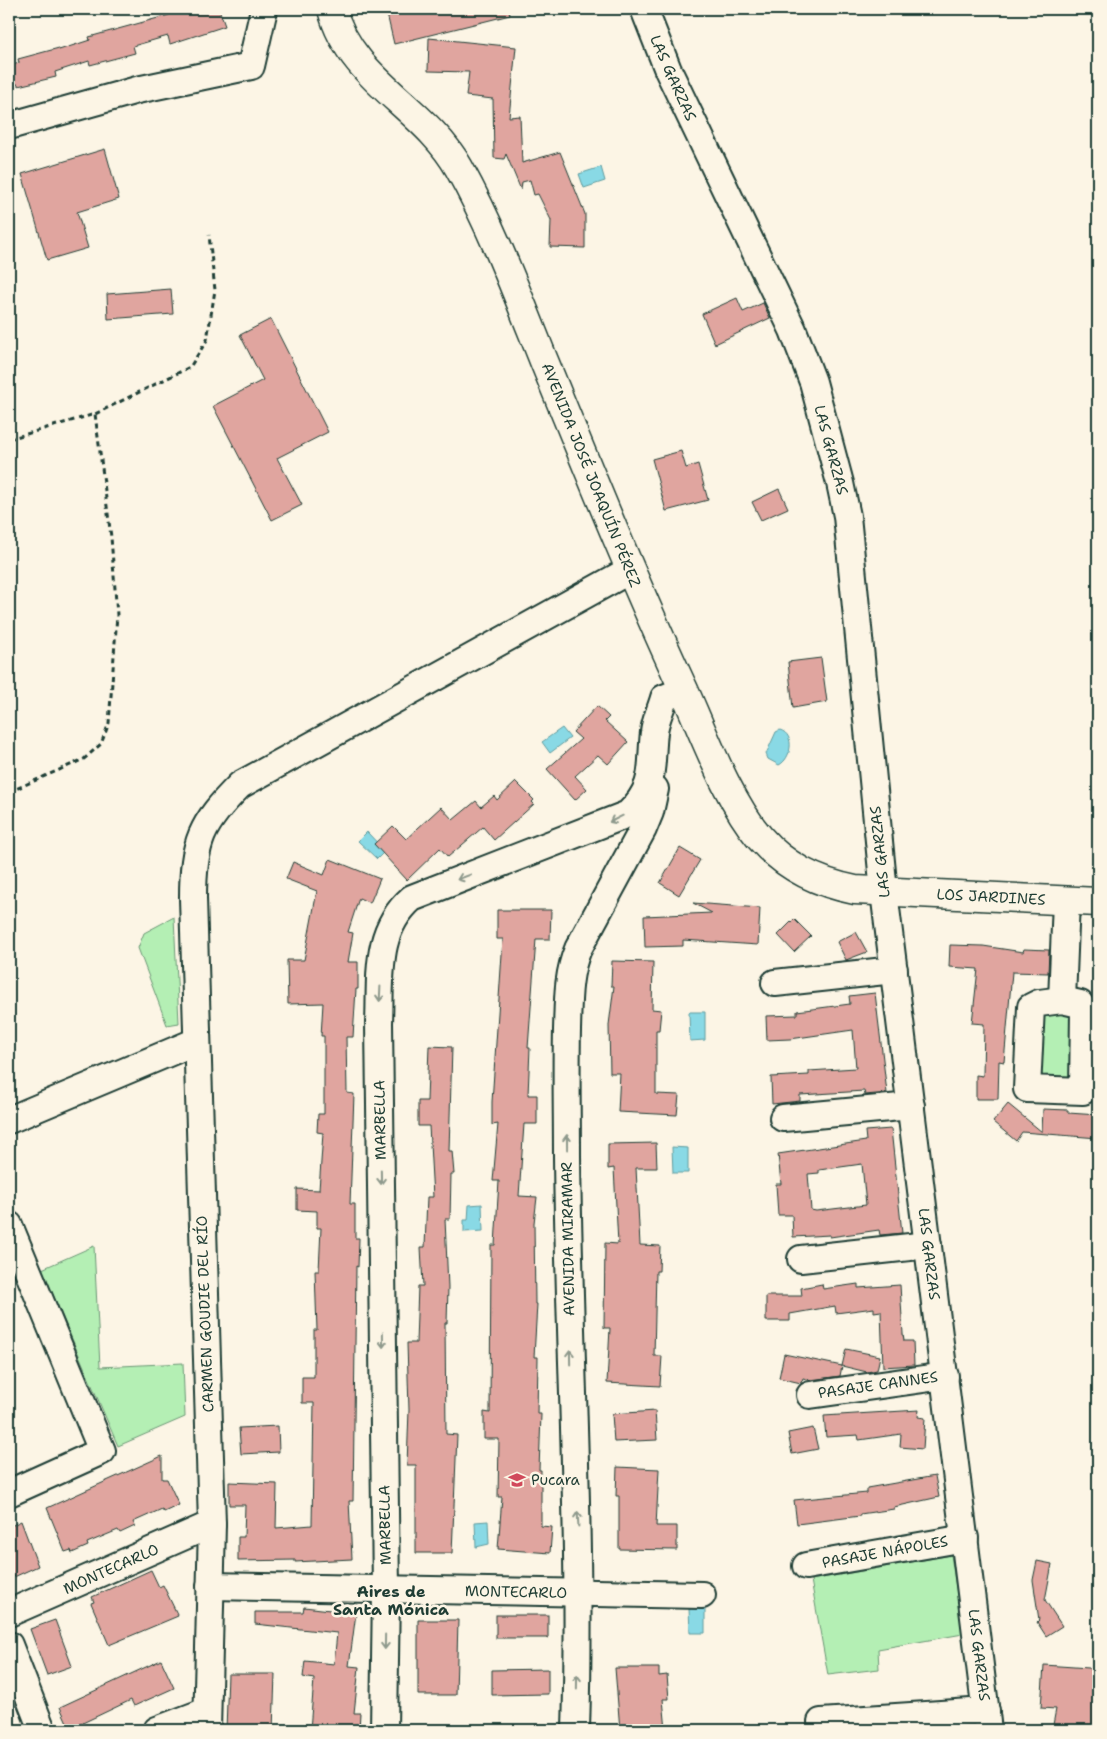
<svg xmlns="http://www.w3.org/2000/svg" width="1107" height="1739" viewBox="0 0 1107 1739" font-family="'Shantell Sans',sans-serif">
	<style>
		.green { fill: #b4efb4; stroke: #6a9674 }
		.water { fill: #89d9e5; stroke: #5f9b9e }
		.building { fill: #e0a59f; stroke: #1f3d34; fill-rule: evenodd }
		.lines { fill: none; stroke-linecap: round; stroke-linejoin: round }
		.minor-casing { stroke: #1f3d34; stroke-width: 30 }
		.major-casing { stroke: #1f3d34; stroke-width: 31 }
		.path { stroke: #1f3d34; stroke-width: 3; stroke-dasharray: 5 4; stroke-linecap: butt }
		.minor { stroke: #fcf5e5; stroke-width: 26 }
		.major { stroke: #fcf5e5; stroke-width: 28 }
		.oneway { stroke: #8e998c }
		.labels { text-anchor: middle; stroke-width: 5; stroke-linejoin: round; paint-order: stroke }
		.street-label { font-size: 15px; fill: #1f3d34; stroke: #fcf5e5 }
		.poi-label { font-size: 15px; fill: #1f3d34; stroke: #fcf5e5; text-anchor: start }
		.neighbourhood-label { font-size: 16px; font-weight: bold; fill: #1f3d34; stroke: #fcf5e5 }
	</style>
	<rect width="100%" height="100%" fill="#fcf5e5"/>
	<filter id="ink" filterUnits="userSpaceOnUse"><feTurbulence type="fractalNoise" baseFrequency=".02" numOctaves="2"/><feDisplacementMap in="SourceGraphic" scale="10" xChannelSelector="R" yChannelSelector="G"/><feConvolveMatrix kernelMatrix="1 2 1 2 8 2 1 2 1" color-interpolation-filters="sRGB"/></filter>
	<g filter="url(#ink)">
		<g class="green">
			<path d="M174,917L179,1023L167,1025L138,948L144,933Z"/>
			<path d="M1044,1013L1073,1015L1071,1084L1037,1076L1038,1018Z"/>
			<path d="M94,1246L100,1367L183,1363L185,1417L118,1446L42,1269Z"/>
			<path d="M951,1555L963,1634L878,1649L879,1669L828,1675L811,1580Z"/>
		</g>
		<g class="water">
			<path d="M601,167L605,181L584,188L579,174Z"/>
			<path d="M562,728L570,738L550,753L542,742Z"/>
			<path d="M780,730C796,735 791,759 779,765L768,759L766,754L776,732Z"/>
			<path d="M367,832L385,851L377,859L358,841Z"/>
			<path d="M689,1012H705V1040L690,1041Z"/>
			<path d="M672,1147L688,1148V1173H673Z"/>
			<path d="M482,1204L483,1231L464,1232V1220H468L469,1205Z"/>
			<path d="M488,1521L489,1544L476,1547L475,1522Z"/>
			<path d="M705,1608V1633H690L689,1609Z"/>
		</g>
		<g class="building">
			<path d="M167,9H219L225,26L170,44L168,36L133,46L135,53L90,65L89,61L55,72L56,77L18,86V84L9,86V66L19,63L18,59L59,48V50L90,40L89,37L169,15Z"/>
			<path d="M411,9H509L510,15L394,44L387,14Z"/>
			<path d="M429,38L516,47L509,117L520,116L522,163L560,152L585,214V248L550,247L551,220L538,194L534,195L530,180L522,182L521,190L506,154L504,159L494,158L493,99L466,96L469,72L428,71Z"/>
			<path d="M105,149L119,199L77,212L88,248L47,260L22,174Z"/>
			<path d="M171,289L173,314L108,319L107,294Z"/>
			<path d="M737,298L743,312L763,303L770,318L715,344L702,314Z"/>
			<path d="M271,319L328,432L277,458L302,505L272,520L213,406L263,380L240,335Z"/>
			<path d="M681,451L686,468L698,464L708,500L666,511L652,459Z"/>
			<path d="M779,489L788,508L761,520L752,502Z"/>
			<path d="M821,658L827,702L793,708L788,662Z"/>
			<path d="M597,706L609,717L605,721L628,742L608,764L598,755L575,776L587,789L575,800L547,769L581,739L573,732Z"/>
			<path d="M516,782L534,800L532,802L534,804L494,840L483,827L448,857L440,848L407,880L374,844L393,826L406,839L441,807L453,820L476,801L481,807L494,796L497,800Z"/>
			<path d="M680,848L700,860L679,895L660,883Z"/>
			<path d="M330,859L380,879L370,903L359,898L348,932L353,933L348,962H358V989H356L353,1037H346L347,1093L354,1094L350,1204H355V1238H359L358,1267L356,1266L353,1501H349L352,1559L295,1562V1560L238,1561V1537H244L245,1505H229V1482L277,1484L276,1528L312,1525L314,1403H302V1377H314V1330H317L315,1271H319L321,1228H317V1211L297,1210V1189L319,1190L323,1133L317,1132L318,1114H324V1036H321L323,1003L288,1004L287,960H304L317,891L286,879L293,862L324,875Z"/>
			<path d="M693,903L760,908L758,945L683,940V946L645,947L644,916L712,913Z"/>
			<path d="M497,910H551L550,939H536L528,1048H530L528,1095H537V1124H524L519,1196L537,1197L534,1223L535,1304H537L534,1357H538L537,1414H541L539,1470H541V1526L552,1527L550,1553L498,1549L502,1497H498L499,1439H484V1412L490,1413L491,1245H495L499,1181H493L498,1124L492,1125V1102L503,939H497Z"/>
			<path d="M794,919L811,936L794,952L778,935Z"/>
			<path d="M856,932L867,952L846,960L837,942Z"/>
			<path d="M950,945L983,946L1023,952L1024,949L1049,950L1048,973L1012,972L1004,1062L999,1061L998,1099H976V1075L983,1076L984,1024L972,1023L978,969L949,967Z"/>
			<path d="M612,961L653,962L652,1009L661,1010L659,1030H656V1094L679,1095L677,1115L618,1112L620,1073H610L609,1025L614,986H611Z"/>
			<path d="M875,993L887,1093L865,1095L864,1091L800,1095V1101L772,1104L771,1077L809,1075V1071L856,1068L853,1030L790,1039L767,1040L766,1016L797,1015V1011L850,1004L849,996Z"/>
			<path d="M429,1046L452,1047L449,1151H452L454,1174H451L450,1219H445L448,1287L447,1323H445L446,1434L457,1435L452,1553H416V1465H407L409,1410L407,1343H416L418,1286H423L421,1247H425L427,1197H433L429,1126H418V1101H427Z"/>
			<path d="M1008,1104L1042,1132L1043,1109L1068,1110V1113L1098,1115V1138L1022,1132L1016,1141L993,1122Z"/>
			<path d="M891,1129L902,1233L880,1235L879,1230L830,1237V1235L793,1237L792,1215H778L776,1184H781L778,1154L866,1141L865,1131ZM862,1164L866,1205L816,1211L811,1210L808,1174L819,1173V1170Z"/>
			<path d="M656,1143L657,1168H636L640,1245L660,1246L659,1271H656L654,1356H662L660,1386L607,1383L610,1328H604L605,1243L618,1244L614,1168L608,1169V1144Z"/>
			<path d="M822,1284L823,1289L858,1284V1288L900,1285L903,1334L904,1341H913L914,1365L883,1367L881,1311L874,1312V1308L836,1313L835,1306L790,1314V1321H766V1296H802L801,1288Z"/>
			<path d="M846,1349L880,1356L877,1370L867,1372L842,1366Z"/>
			<path d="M784,1354L842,1366L840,1376L810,1380L803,1378L801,1383L779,1378Z"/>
			<path d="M919,1410L918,1417L925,1418L923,1449L900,1447L901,1434L859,1440L858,1435L826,1437L824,1416Z"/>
			<path d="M655,1411L657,1440L614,1442L612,1414Z"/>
			<path d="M278,1426L279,1452L241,1454L239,1428Z"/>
			<path d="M813,1428L818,1449L792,1454L788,1433Z"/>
			<path d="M162,1456V1479H167L179,1505L164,1512L162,1509L133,1522L135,1526L120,1533L118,1530L87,1543L88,1546L72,1553L71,1550L65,1552L47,1508Z"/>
			<path d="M617,1467L659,1469L656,1526H677V1550L619,1549V1496H616Z"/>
			<path d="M935,1476L939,1497L894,1507V1509L860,1514V1516L797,1524L794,1500L867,1493V1488Z"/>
			<path d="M21,1521L38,1566L14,1577L9,1566V1527Z"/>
			<path d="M1037,1561L1052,1564L1045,1600L1062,1626L1046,1636L1037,1622L1039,1620L1033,1580Z"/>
			<path d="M151,1570L159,1587L163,1585L178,1616L109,1645L91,1603L94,1602L92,1597Z"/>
			<path d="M304,1607L356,1613L349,1666L359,1667L354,1713H360L359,1730H310L314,1679L303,1677L305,1661L334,1664L337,1633L255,1624V1612H303Z"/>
			<rect x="496" y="1615" width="52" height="23"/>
			<path d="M55,1620L72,1666L47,1675L30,1629Z"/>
			<path d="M418,1620H458L456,1695H418Z"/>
			<path d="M161,1660L174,1688L134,1706L131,1700L70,1729L60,1707Z"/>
			<path d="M1044,1665L1089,1668L1098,1682V1730H1052L1056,1709L1041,1708Z"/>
			<path d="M615,1668H659V1676L667,1675L669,1699H663L666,1730H620Z"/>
			<path d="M548,1669V1694L492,1695V1670Z"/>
			<path d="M228,1674H275L273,1730H226Z"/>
		</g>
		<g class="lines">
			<g class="minor-casing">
				<g id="minor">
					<path d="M644,9L668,70L793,330L813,382L840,483L847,516L884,892L988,1730"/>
					<path d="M9,126L137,90L251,66L264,9"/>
					<path d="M775,983L894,970"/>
					<path d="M1062,1000L1080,1004L1084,1011L1083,1091L1027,1089L1031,1007L1039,1003Z"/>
					<path d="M1062,1000L1066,901"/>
					<path d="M783,1118L911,1106"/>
					<path d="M9,1120L197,1041"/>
					<path d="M9,1225L102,1451L9,1493"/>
					<path d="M801,1259L928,1245"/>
					<path d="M810,1395L945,1376"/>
					<path d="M806,1566L965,1538"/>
					<path d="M210,1586L702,1595"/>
					<path d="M9,1613L212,1524"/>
					<path d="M9,1645L42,1730"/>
					<path d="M821,1722L986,1711"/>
					<path d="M157,1730L207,1711"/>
					<path d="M207,1730L212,1524L193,898C193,842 201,824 240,785L630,570"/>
					<path d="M384,1730L386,1590L379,1023C381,977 374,931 412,898L628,814C657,786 650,767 654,732C655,721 661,709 664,698L684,690"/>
					<path d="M576,1730C582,1539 569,1348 567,1156C567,1114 566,1072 567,1030C568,1002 567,975 578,949L643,829L650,812L655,789"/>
				</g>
			</g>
			<g class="major-casing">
				<path id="major" d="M332,9C350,80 425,107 459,168C493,229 518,296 544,361C589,471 633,580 683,688C705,736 726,797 760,838C785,867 819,883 855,890L1098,902"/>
			</g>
			<g class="path">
				<path d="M9,439L95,414L190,367L207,340L215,290L209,235"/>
				<path d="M9,792L84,759L101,744L109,723L117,615L111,537L95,414"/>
			</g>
			<use href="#minor" class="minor"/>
			<use href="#major" class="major"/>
		</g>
		<defs><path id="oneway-shaft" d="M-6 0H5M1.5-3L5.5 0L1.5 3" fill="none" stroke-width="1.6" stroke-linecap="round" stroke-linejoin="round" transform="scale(1.25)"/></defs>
		<g class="oneway">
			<use href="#oneway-shaft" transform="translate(616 819) rotate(154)"/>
			<use href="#oneway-shaft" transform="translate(464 877) rotate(159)"/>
			<use href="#oneway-shaft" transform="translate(380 994) rotate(93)"/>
			<use href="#oneway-shaft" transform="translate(567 1142) rotate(-91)"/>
			<use href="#oneway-shaft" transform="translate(381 1177) rotate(89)"/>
			<use href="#oneway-shaft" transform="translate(383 1340) rotate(89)"/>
			<use href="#oneway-shaft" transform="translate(570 1357) rotate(-91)"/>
			<use href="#oneway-shaft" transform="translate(578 1519) rotate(-93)"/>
			<use href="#oneway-shaft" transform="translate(385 1642) rotate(91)"/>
			<use href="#oneway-shaft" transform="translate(577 1682) rotate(-89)"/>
		</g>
	</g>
	<defs>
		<g id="school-bare" transform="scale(1.35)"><path d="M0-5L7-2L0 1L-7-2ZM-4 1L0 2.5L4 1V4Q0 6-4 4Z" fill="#d1495b" stroke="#fcf5e5" stroke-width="2.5" paint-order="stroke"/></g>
	</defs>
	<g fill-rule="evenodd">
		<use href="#school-bare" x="517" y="1480"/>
	</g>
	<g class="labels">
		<g class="street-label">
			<text transform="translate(673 78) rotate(66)" y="5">LAS GARZAS</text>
			<text transform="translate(831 450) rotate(75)" y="5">LAS GARZAS</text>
			<text transform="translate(591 475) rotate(68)" y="5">AVENIDA JOSÉ JOAQUÍN PÉREZ</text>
			<text transform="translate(880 852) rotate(-96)" y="5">LAS GARZAS</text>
			<text transform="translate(991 897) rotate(3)" y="5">LOS JARDINES</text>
			<text transform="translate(380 1120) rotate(-91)" y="5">MARBELLA</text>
			<text transform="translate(568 1239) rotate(-91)" y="5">AVENIDA MIRAMAR</text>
			<text transform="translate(929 1254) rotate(83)" y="5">LAS GARZAS</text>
			<text transform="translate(205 1314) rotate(-92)" y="5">CARMEN GOUDIE DEL RÍO</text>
			<text transform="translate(878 1385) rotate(-8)" y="5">PASAJE CANNES</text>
			<text transform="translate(385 1525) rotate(-91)" y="5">MARBELLA</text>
			<text transform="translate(885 1552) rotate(-10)" y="5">PASAJE NÁPOLES</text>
			<text transform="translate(111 1569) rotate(-24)" y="5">MONTECARLO</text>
			<text transform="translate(516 1592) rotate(1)" y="5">MONTECARLO</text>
			<text transform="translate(979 1655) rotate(83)" y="5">LAS GARZAS</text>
		</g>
		<g class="poi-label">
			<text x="531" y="1485">Pucara</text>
		</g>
		<g class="neighbourhood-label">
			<text x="391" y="1597">Aires de<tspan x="391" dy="18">Santa Mónica</tspan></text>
		</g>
	</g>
	<rect width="1107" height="1739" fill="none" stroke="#fcf5e5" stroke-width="30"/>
	<rect x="15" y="15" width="1077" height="1709" fill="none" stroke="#1f3d34" stroke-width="2" filter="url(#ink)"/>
</svg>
